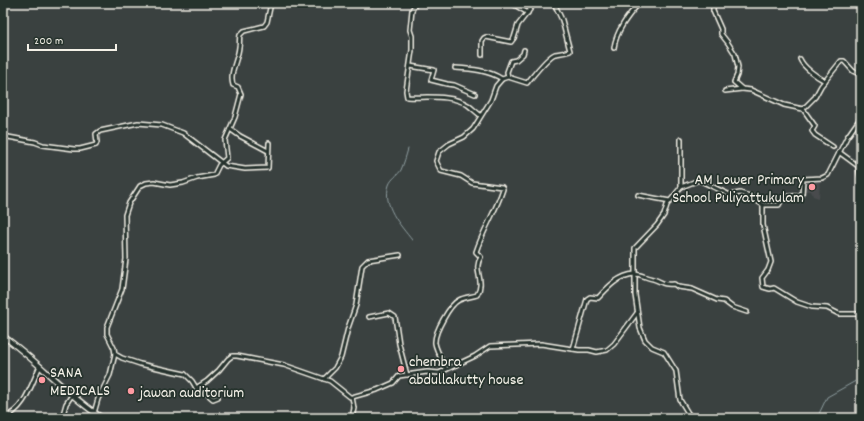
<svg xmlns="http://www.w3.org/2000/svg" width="864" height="421" viewBox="0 0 864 421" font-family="Dekko,sans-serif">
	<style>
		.built { fill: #484b4d }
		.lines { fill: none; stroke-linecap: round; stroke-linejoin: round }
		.stream { stroke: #8f9ea0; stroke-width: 1 }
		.minor-casing { stroke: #f4f1e8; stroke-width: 6 }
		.major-casing { stroke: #f4f1e8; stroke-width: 7 }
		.minor { stroke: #26332d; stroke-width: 3 }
		.major { stroke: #26332d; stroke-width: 4 }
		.poi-dot { fill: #ff9aa2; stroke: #26332d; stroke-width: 1.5 }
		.labels { text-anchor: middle; stroke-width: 3.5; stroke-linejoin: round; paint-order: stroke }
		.poi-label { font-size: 16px; fill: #f4f1e8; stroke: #26332d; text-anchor: start }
	</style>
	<rect width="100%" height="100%" fill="#3a4140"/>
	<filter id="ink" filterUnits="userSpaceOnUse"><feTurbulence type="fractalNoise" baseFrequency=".025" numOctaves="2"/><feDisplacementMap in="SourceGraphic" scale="8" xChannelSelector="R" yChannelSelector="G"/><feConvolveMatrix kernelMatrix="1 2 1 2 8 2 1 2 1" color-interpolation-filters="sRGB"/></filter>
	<g filter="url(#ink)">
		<path class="built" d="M805,180L820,181L819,198L813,196L811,191H803Z"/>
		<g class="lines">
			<g class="stream">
				<path d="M408,149C406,156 404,163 401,170C398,175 391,179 389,185C382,205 400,225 412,240"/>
				<path d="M817,418L827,397L861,378"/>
			</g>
			<g class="minor-casing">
				<g id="minor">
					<path d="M416,3L412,10L410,30L412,36V50L406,91L407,97C426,98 451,94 468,105C472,108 476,112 480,115"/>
					<path d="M511,3L528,13"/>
					<path d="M627,3L635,8"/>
					<path d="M717,3L713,5V11L721,29V34L728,43L735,54L738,67L737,75L734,82L742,89L751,90L784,105L803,109L815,97L821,86L841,61H844L853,71L861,75"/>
					<path d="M614,48C616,31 628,16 639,3"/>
					<path d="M482,55V41L484,38L486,37L511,42L514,38L518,25L535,3"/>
					<path d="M800,59C803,67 817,77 825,81"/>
					<path d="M410,66L434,70L431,80L447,84L454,85L475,94"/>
					<path d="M455,68C471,69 488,70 502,79"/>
					<path d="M508,77L507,72L511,61L516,60L523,54L524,50"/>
					<path d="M725,91L742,89"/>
					<path d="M803,109L815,126L812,131L815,135L833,147"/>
					<path d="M230,129L240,136L268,151"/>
					<path d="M3,136L35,142L43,145L74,149H80L96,145L97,142L96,134L100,131L138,123L162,125L183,133L226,166L245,169L268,168L269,143"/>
					<path d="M839,152L858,166L860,176L861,177"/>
					<path d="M681,187V139"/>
					<path d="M638,195L670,201"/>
					<path d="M763,205V225L771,262L768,270L762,278L763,287L770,289L774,288L797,302L812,307L827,308L839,314H861"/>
					<path d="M369,317L389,313L395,317L399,344L407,375"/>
					<path d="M573,349L587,299L590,297L598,298C608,287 619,275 635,274C640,274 647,278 653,279C663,282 661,285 674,284L678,287L692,289L717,300L724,301L732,307L747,312"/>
					<path d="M115,354L122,358L140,364L185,374L192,381L198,391L205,392L213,399L218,397"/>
					<path d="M446,369C443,362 436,350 435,343C434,333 450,304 459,300C465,297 471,297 477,295C486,280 472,270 481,257L476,252C483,230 496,211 503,189L502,187L472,183L461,176L441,171L436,161L439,152L449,144L464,137L473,129L491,100L496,86L502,79L508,77L527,83C533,76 547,57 555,54C560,53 565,53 570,51L562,20L554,3"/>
					<path d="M324,379L335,368L341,357L348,328L356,305L362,266L368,260L400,255"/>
					<path d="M196,388L207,381L219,370L228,359L232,356H237L284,365L330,381L350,397"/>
					<path d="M94,413L98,399L110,375L115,354L114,348L107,334V327L122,289L126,259L125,215L129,203L140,186L146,183L154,182L170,185L183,183L197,178L214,175L219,165L227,158L225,140L235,117L241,94L238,87L233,85C229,72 238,60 239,47C240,43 239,39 240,35L244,31L264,26L267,22L271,3"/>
					<path d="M3,418C25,410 31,385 40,366"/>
					<path d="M62,418L66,404L72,395"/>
					<path d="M352,418L354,408L352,397L377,390L393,383L399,376L427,372L439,373L475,356L490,346L541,344L579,350H589L597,352L607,350L614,344L637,313"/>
					<path d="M691,418L680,400L676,371L664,352L652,347L645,340L640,328L635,295V248L657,225L664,215L667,205L681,187L699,180L730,195L740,193L750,196L763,205H779L783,197L802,195L803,179L822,178L828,175L847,137L861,117"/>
				</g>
			</g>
			<g class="major-casing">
				<path id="major" d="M3,336C38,361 66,394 102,418"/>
			</g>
			<use href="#minor" class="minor"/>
			<use href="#major" class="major"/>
		</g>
	</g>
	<g class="poi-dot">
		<circle cx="812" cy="187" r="4"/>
		<circle cx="401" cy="369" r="4"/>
		<circle cx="42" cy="380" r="4"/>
		<circle cx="131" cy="391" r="4"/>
	</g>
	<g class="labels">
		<g class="poi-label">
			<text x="804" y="184" text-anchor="end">AM Lower Primary<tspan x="804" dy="18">School Puliyattukulam</tspan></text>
			<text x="409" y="366">chembra<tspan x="409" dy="18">abdullakutty house</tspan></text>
			<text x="50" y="377">SANA<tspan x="50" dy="18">MEDICALS</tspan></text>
			<text x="139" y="397">jawan auditorium</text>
		</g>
	</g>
	<rect width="864" height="421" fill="none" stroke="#26332d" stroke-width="16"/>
	<rect x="8" y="8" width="848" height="405" fill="none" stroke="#f4f1e8" stroke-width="1.5" filter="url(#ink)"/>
	<path d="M28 44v6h88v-6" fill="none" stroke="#f4f1e8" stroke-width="2"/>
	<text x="34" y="44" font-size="12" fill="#f4f1e8" stroke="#26332d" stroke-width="3" paint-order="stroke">200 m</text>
</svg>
